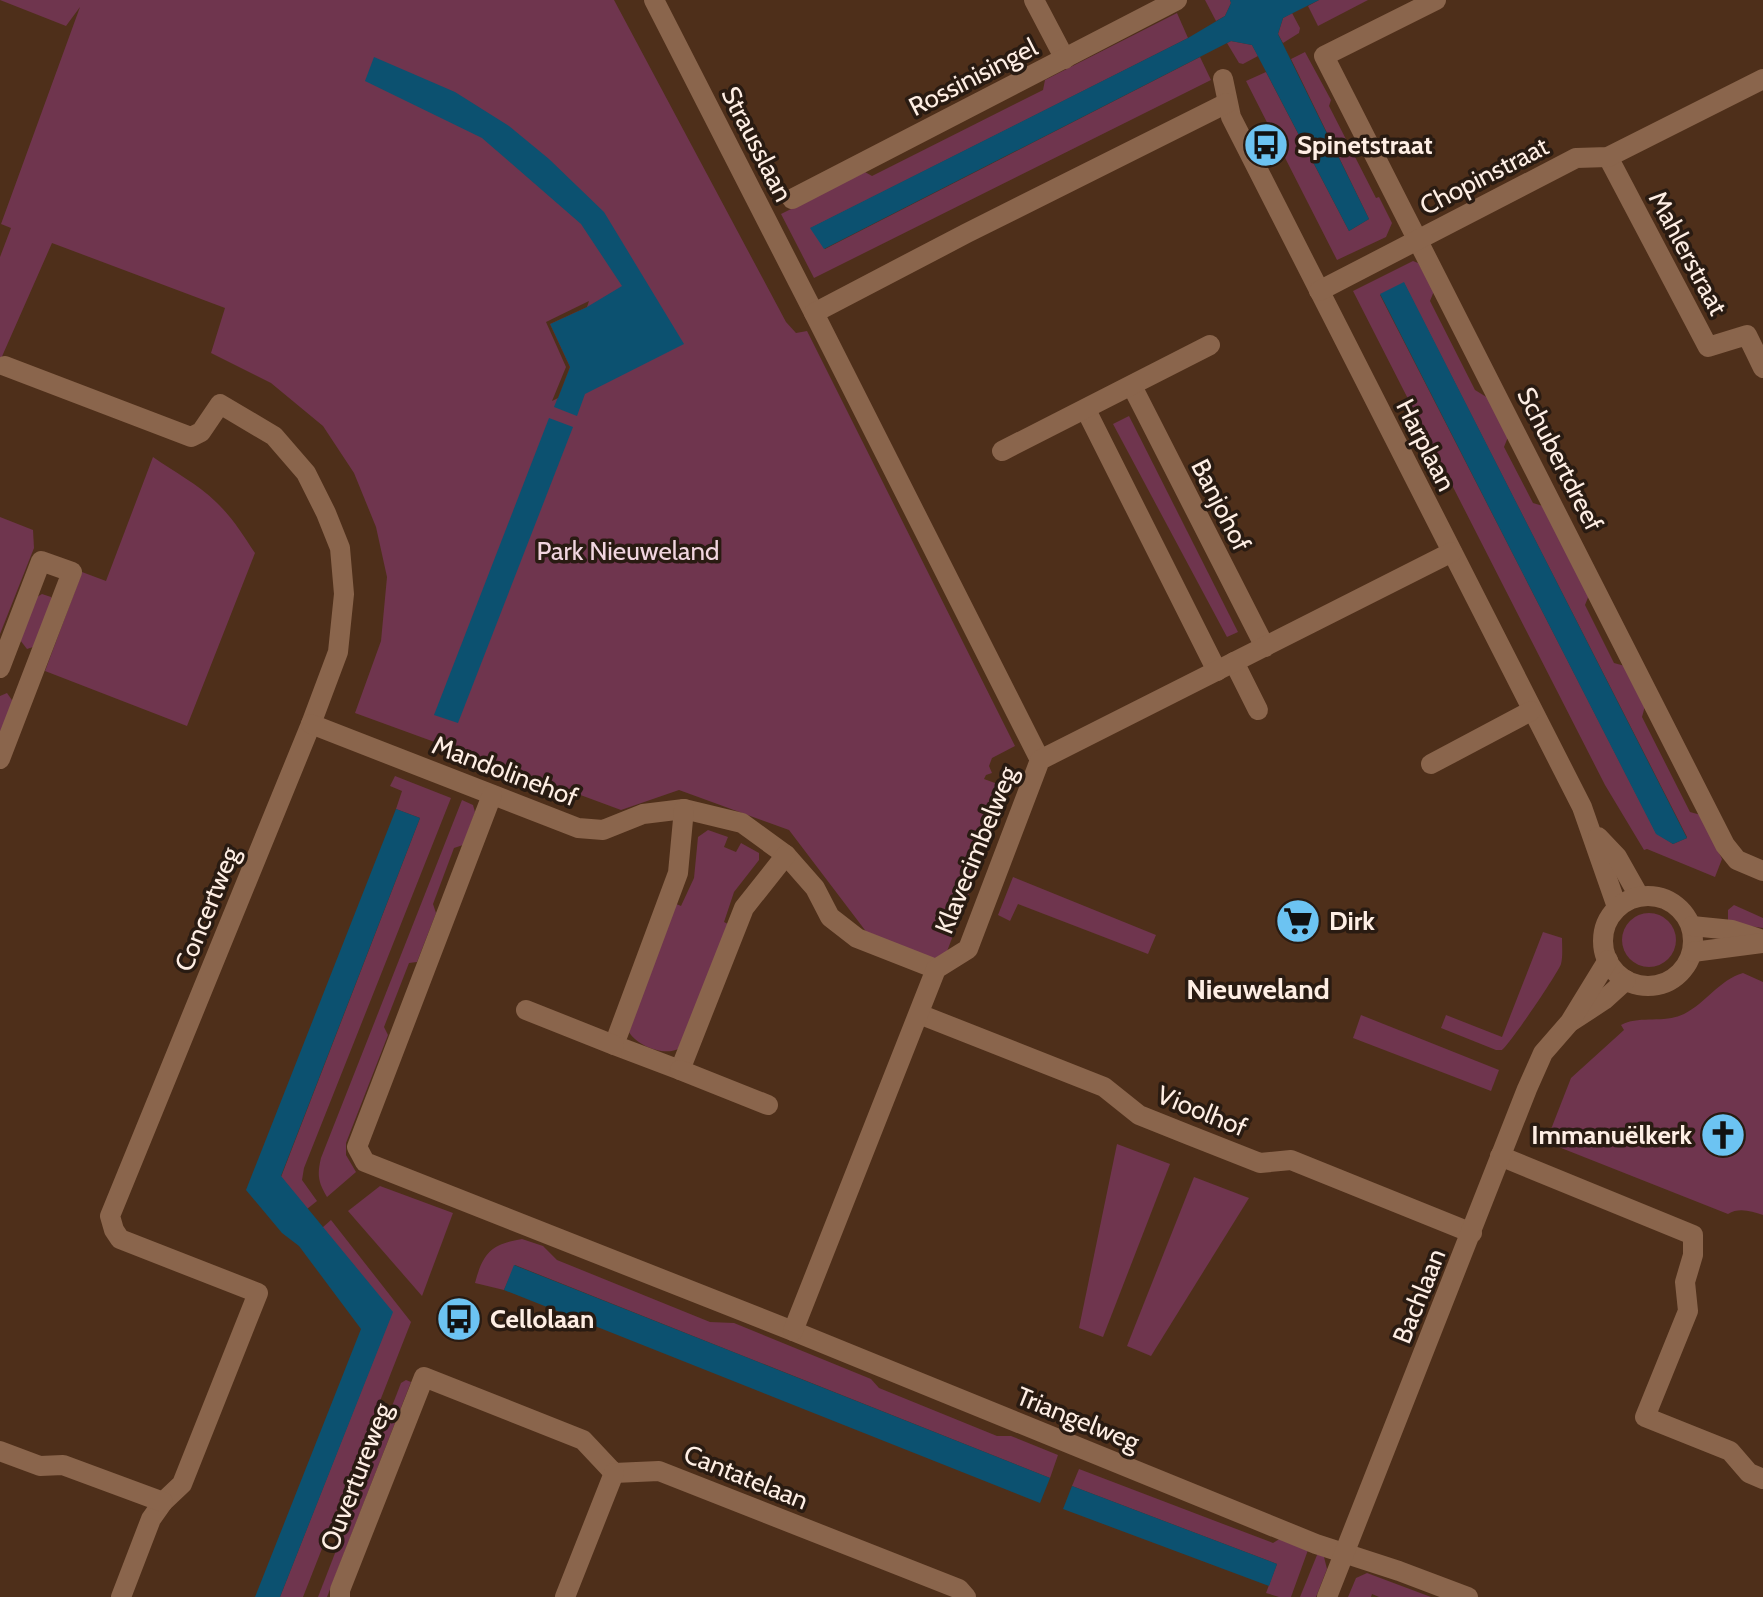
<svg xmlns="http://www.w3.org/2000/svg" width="1763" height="1597" viewBox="0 0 1763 1597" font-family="Cabin,sans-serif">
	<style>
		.green { fill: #6f354e; fill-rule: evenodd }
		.water { fill: #0c5170 }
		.pier { fill: #4e2f1a }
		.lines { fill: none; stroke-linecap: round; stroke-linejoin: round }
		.street { stroke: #8a654c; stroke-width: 20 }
		.labels { text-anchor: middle; stroke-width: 7; stroke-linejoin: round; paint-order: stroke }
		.street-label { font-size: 26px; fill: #feeee4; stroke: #291b12 }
		.poi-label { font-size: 26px; font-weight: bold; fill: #feeee4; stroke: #291b12; text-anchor: start }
		.park-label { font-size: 26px; fill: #f1d5df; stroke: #291b12 }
		.neighbourhood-label { font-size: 28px; font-weight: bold; fill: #feeee4; stroke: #291b12 }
	</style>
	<rect width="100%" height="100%" fill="#4e2f1a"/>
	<g class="green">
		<path d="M0,0H614L786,322L796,333L807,331L1015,746L992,758L989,766L992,773L986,775L984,779L1006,787L992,827L993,831L941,967L874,942L789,830L679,790L621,810L469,754L464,766L448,760L451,748L355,713L381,641L387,577L376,527L354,473L323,426L271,383L211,353L225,308L52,243L0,361V257L11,228L1,224L80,7L66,26Z"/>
		<path d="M1205,0H1230L1231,3L1225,16L1216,21Z"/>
		<path d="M1319,0H1368L1318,26L1308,6Z"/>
		<path d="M1177,13L1188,38L811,228L825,249L1200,57L1211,80L814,278L781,214L865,172L872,176L1043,90L1045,80Z"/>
		<path d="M1292,13L1300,28L1299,33L1283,43L1278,34L1283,18Z"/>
		<path d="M1231,41L1252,45L1258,56L1243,64L1239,63L1227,43Z"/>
		<path d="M1305,52L1331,100L1329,106L1376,198L1379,197L1392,223L1386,237L1337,260L1246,81L1266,72L1349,231L1369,219L1291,59Z"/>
		<path d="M1413,261L1418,263L1434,291L1430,301L1475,390L1488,398L1508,437L1504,447L1533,503L1543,506L1589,595L1585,605L1614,663L1625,666L1645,706L1642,717L1690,812L1701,815L1722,859L1715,877L1647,849L1644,850L1605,785L1353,291ZM1404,283L1687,837V838L1673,844L1656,833L1380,295Z"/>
		<path d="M1129,416L1238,632L1227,637L1113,424Z"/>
		<path d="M153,457C174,472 198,484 216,502C232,517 243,535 255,553L187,726L45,671L82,572L106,581Z"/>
		<path d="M0,517L33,530L34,548L0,634Z"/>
		<path d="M42,594L51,597L53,602L36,646L27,649L20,640L37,597Z"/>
		<path d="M7,693L14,703L0,738V696Z"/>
		<path d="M395,776L451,798L304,1168L302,1180L317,1201L307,1209L281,1177L420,818L396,809L402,791L390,786Z"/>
		<path d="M462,800L473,805L475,812L463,845L454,848L433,904L436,913L417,962L409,963L384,1027L388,1035L346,1143V1155L356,1172L327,1197C318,1182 317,1175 321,1158Z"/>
		<path d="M708,830L728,837L724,847L736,852L741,843L759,853V860L734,892L724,922L730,925L678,1049C664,1056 637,1046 629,1032L674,903L681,906L694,878L698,837Z"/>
		<path d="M1013,877L1156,935L1148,954L1018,904L1010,921L998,915Z"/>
		<path d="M1734,905L1763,918V928L1728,923V910Z"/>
		<circle cx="1649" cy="940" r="27"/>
		<path d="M1543,932L1562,938C1562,946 1563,956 1561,964C1558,973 1510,1044 1502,1050H1496L1441,1028L1446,1015L1502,1037Z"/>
		<path d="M1743,973L1763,982V1215C1751,1211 1739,1207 1728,1214L1546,1142L1571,1078L1624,1030L1621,1025C1639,1015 1663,1024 1684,1014C1706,1003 1719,980 1743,973Z"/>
		<path d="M1361,1015L1499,1070L1491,1091L1353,1038Z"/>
		<path d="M1117,1144L1170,1164L1103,1337L1079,1328Z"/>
		<path d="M1194,1177L1249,1198L1151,1356L1127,1346Z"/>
		<path d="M380,1186L453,1213L422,1296L348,1211Z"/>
		<path d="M331,1220L411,1322L303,1597H280L392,1313L322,1228Z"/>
		<path d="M522,1239L543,1246L557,1260L710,1322L734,1323L871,1379L879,1388L997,1436H1011L1058,1455L1050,1478L515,1265L504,1290L475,1283C483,1253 491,1244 522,1239Z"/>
		<path d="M406,1380L411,1382L327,1597H318L401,1383Z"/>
		<path d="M1079,1469L1273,1543L1281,1538L1308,1550L1291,1597H1279L1266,1593L1277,1564L1072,1486Z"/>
		<path d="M1320,1554L1324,1557L1327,1569L1316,1597H1300L1317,1555Z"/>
		<path d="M1367,1573L1431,1597H1379L1372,1594L1371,1597H1348L1356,1578Z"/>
	</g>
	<g class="water">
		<path d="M1230,0H1319L1283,18L1278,34L1369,219L1349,231L1252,45L1231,41L824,249L810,228L1188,38L1225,16L1231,3Z"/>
		<path d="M374,57L455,92L509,126L549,159L604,212L684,344L585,394L577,416L554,407L570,367L550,324L587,307L622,286L581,224L482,138L365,81Z"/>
		<path d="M1404,282L1687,838L1673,844L1656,834L1380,294Z"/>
		<path d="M549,418L573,427L458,723L434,715Z"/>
		<path d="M396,809L420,818L281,1176L393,1312L280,1597H255L361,1329L299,1246L282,1233L246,1190Z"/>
		<path d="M514,1265L1050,1478L1040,1503L504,1290Z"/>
		<path d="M1072,1486L1277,1564L1269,1586L1063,1509Z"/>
	</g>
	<path class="pier" d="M589,301L587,307L550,324L570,367L558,398L552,401L566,367L546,322Z"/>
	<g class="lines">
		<g class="street">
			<path d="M654,0L814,313"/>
			<path d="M1034,0L1065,59"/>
			<path d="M1436,0L1324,56L1725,845L1737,860L1763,871"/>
			<path d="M1223,79L1231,117L1582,807L1617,907"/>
			<path d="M1608,157L1708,347L1747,335L1763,368"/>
			<path d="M792,199L1177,0"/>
			<path d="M1319,291L1576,158L1608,157L1763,79"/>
			<path d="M5,366L191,437L201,432L220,404L274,436L306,473L326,513L340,548L344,594L338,652L311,724L110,1216L114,1230L120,1239L258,1293L182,1484L163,1502L151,1519L121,1597"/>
			<path d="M1132,386L1265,647"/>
			<path d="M1086,410L1217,671"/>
			<path d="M1002,451L1210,345"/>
			<path d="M1234,662L1258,710"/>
			<path d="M0,668L41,561L72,572L0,759"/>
			<path d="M311,724L578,828L603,830L643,814L684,809L742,823L786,855L815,888L830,917L857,938L936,969"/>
			<path d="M1040,760L814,313L967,233L1227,103"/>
			<path d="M1431,764L1531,711"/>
			<path d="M492,795L357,1147L365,1162L793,1331L1316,1544L1399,1571L1468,1597"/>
			<path d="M684,809L678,873L614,1045L680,1070L744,908L786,855"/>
			<path d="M1598,837L1617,857L1639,896"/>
			<circle cx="1648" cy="941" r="45"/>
			<path d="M1692,926L1732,930L1763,940"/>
			<path d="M1693,952L1763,943"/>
			<path d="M526,1010L614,1045"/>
			<path d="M919,1014L1104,1087L1139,1115L1189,1135L1260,1163L1291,1160L1472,1233"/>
			<path d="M1572,1021L1604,1000L1626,980"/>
			<path d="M680,1070L768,1105"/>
			<path d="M1500,1156L1693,1235V1255L1685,1282L1688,1311L1645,1417L1730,1451L1749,1473L1763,1479"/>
			<path d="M793,1331L936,969L968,949L1040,760L1452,552"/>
			<path d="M0,1451L40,1466L63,1465L163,1502"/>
			<path d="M340,1597V1590L424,1377L583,1440L614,1473L659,1471L959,1589L966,1597"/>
			<path d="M565,1597L614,1473"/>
			<path d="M1327,1597L1527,1089L1543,1053L1570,1022L1608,960"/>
		</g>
	</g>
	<defs>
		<g id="bus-disc" transform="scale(2.3)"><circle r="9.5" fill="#6cc3f2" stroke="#291b12"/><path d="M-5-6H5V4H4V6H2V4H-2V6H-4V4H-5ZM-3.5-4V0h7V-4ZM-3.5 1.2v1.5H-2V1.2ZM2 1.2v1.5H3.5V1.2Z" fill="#111"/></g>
		<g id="supermarket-disc" transform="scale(2.3)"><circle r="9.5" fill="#6cc3f2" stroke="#291b12"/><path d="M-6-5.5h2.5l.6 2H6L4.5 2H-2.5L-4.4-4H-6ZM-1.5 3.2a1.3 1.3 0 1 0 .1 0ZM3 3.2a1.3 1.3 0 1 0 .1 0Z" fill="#111"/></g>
		<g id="church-disc" transform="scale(2.3)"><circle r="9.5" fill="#6cc3f2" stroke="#291b12"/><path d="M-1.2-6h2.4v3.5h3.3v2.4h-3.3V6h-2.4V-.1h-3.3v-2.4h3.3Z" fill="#111"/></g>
	</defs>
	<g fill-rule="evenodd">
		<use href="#bus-disc" x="1266" y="145"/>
		<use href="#supermarket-disc" x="1298" y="921"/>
		<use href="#church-disc" x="1723" y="1135"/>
		<use href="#bus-disc" x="459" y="1319"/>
	</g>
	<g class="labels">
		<g class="street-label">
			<text transform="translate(973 77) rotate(-27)" y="9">Rossinisingel</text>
			<text transform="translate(757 144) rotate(63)" y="9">Strausslaan</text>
			<text transform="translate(1484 176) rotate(-27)" y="9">Chopinstraat</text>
			<text transform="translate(1688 253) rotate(62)" y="9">Mahlerstraat</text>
			<text transform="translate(1426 445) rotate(63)" y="9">Harplaan</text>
			<text transform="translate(1560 459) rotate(63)" y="9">Schubertdreef</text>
			<text transform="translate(1221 505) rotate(63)" y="9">Banjohof</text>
			<text transform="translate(505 771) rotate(21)" y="9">Mandolinehof</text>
			<text transform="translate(976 850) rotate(-68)" y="9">Klavecimbelweg</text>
			<text transform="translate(207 909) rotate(-68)" y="9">Concertweg</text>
			<text transform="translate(1202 1111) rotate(22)" y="9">Vioolhof</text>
			<text transform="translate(1419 1296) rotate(-68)" y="9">Bachlaan</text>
			<text transform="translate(1078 1419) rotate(22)" y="9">Triangelweg</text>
			<text transform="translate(356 1477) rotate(-69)" y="9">Ouvertureweg</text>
			<text transform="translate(746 1477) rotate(22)" y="9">Cantatelaan</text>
		</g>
		<g class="poi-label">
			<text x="1297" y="154">Spinetstraat</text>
			<text x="1329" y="930">Dirk</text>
			<text x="1692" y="1144" text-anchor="end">Immanuëlkerk</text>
			<text x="490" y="1328">Cellolaan</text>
		</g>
		<g class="park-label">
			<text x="628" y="560">Park Nieuweland</text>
		</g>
		<g class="neighbourhood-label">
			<text x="1258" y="999">Nieuweland</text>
		</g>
	</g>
</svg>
